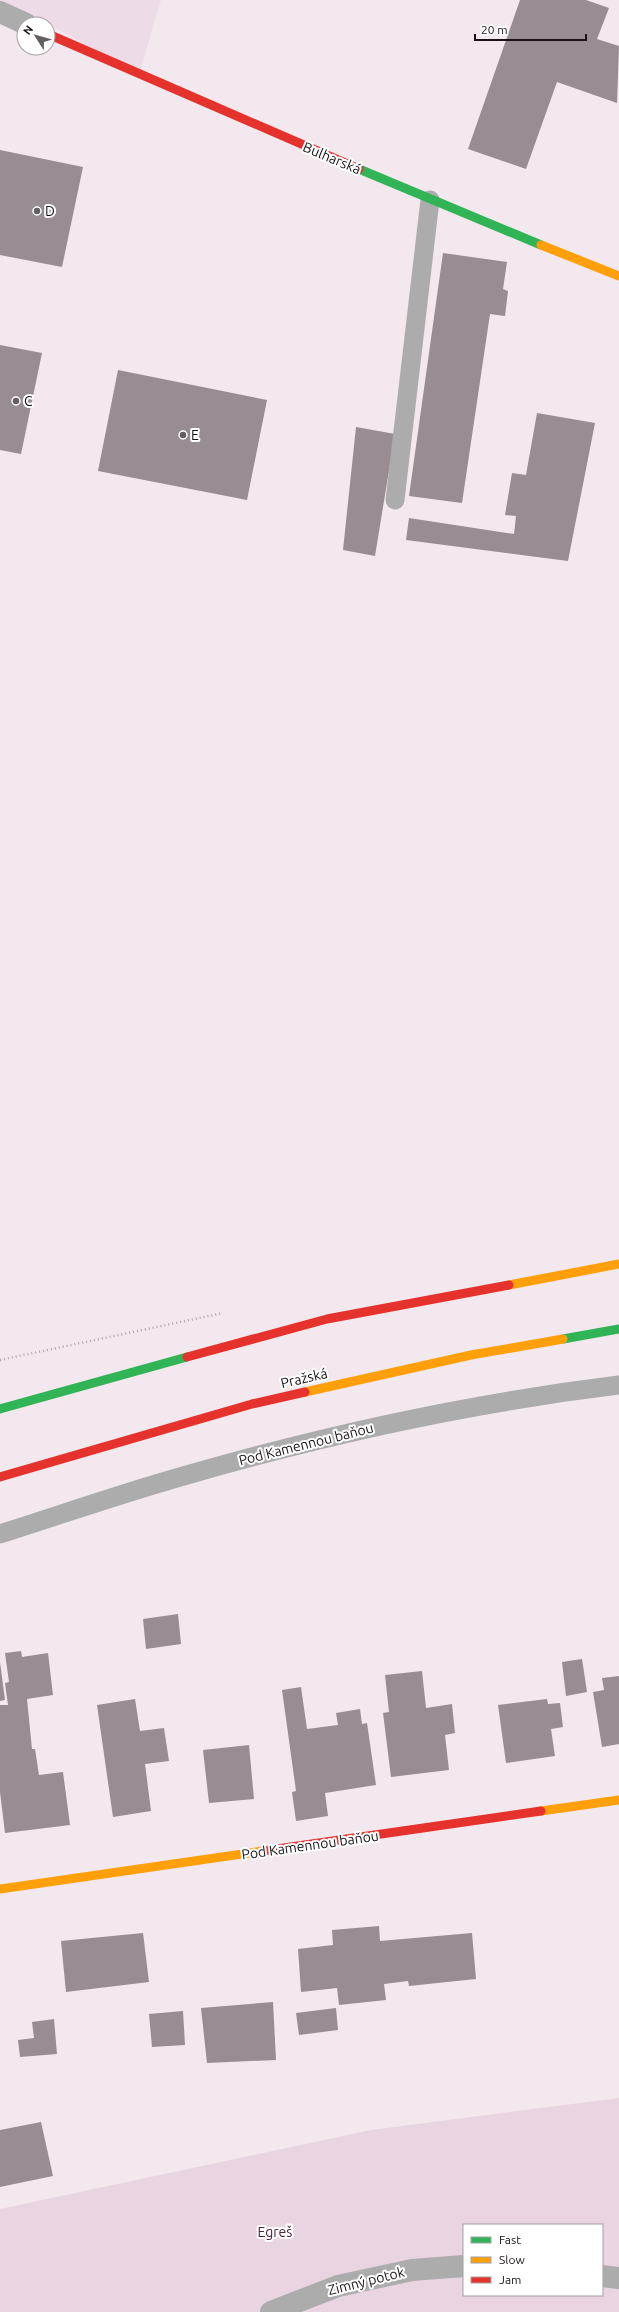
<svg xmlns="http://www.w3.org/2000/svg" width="619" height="2312" viewBox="0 0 619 2312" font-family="Ubuntu,sans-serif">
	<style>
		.built { fill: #eddce7 }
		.green { fill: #e9d4e1; fill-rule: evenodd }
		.building { fill: #978d93 }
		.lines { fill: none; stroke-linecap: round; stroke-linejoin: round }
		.path { stroke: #aaa7a8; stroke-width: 2.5; stroke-dasharray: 1 3; stroke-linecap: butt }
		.lane { stroke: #acacad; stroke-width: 19 }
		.street { stroke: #acacad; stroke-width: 22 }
		.fast { stroke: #30b455; stroke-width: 9 }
		.slow { stroke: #ff9f0a; stroke-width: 9 }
		.jam { stroke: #e5322d; stroke-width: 9 }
		.poi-dot { fill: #645d62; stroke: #fff; stroke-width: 1.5 }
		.labels { text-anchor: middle; stroke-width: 4; stroke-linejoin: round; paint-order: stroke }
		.street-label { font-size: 14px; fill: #181216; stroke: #fff }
		.poi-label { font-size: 14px; fill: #181216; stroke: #fff; text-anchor: start }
		.park-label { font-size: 14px; fill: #4b223f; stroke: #fff }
	</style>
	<rect width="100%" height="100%" fill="#f2e8ee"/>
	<path class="built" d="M0,0H161L139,74L48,24H28L0,11Z"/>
	<path class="green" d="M619,2098V2312H0V2209L371,2130ZM464,2225H602V2295H464Z"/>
	<g class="building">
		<path d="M520,0H586L609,8L597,39L619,46L617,103L557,82L526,169L468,149Z"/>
		<path d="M0,150L83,167L62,267L0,255Z"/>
		<path d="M443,253L507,262L503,289L508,291L505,316L490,314L462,503L409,496Z"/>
		<path d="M0,345L42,353L21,454L0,450Z"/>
		<path d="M118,370L267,400L247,500L98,471Z"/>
		<path d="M537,413L595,423L568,561L406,540L409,518L514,534L516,516L505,515L512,473L526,475Z"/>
		<path d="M356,427L395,434L375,556L343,550Z"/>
		<path d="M178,1614L181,1644L146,1649L143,1619Z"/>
		<path d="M21,1651L22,1657L48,1653L53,1695L27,1699L32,1749H35L39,1775L63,1772L70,1825L5,1833L0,1792V1705H8L5,1683L9,1682L5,1653Z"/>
		<path d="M582,1659L587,1692L566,1696L562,1662Z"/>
		<path d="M0,1662L5,1700L0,1701Z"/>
		<path d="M422,1671L426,1708L452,1704L455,1733L445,1735L449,1770L391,1777L383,1713L389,1712L385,1675Z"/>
		<path d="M619,1676V1744L602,1747L593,1692L604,1690L602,1678Z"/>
		<path d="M301,1687L307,1729L338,1725L336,1713L360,1709L362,1724L367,1723L376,1785L325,1793L328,1816L296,1821L292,1792L296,1791L282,1690Z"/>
		<path d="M135,1699L140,1731L164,1728L169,1761L145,1764L151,1811L113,1817L97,1705Z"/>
		<path d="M547,1699L548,1704L560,1703L563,1727L551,1729L555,1756L506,1763L498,1705Z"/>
		<path d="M249,1745L254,1799L209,1803L203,1750Z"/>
		<path d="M379,1926L380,1941L472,1933L476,1979L409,1986L408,1981L384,1984L386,2000L339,2005L337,1988L301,1992L298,1949L333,1945L332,1930Z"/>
		<path d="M143,1933L149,1982L66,1992L61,1941Z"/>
		<path d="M273,2002L276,2060L207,2063L201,2008Z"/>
		<path d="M336,2008L338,2030L299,2035L296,2013Z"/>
		<path d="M183,2011L185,2045L152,2047L149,2014Z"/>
		<path d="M54,2019L57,2054L20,2057L18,2040L34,2038L32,2022Z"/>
		<path d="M41,2122L53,2176L0,2187V2130Z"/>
	</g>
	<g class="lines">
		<path class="path" d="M0,1360L223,1313"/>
		<g class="lane">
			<path d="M395,500L430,200"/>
			<path d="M0,1534C60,1515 120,1494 180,1477C324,1435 471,1403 619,1385"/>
		</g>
		<g class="street">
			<path d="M0,12L26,24"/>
			<path d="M602,2276L619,2278"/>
			<path d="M271,2312L338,2286L412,2270L464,2266"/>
		</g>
		<g class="fast">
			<path d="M359,169L541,245"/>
			<path d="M563,1339L619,1329"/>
			<path d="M0,1409L187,1357"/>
		</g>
		<g class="slow">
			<path d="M541,245L619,276"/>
			<path d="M509,1285L619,1264"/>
			<path d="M305,1392L471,1355L563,1339"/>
			<path d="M541,1811L619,1800"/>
			<path d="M0,1889L263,1851"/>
		</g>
		<g class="jam">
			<path d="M48,34L359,169"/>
			<path d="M187,1357L327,1319L509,1285"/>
			<path d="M0,1477L252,1404L305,1392"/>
			<path d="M263,1851L541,1811"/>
		</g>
	</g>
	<g class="poi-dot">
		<circle cx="37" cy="211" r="4"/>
		<circle cx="16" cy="401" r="4"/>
		<circle cx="183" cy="435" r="4"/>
	</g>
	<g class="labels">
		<g class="street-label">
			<text transform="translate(332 158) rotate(23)" y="5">Bulharská</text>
			<text transform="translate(304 1378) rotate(-13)" y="5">Pražská</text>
			<text transform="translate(306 1444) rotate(-14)" y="5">Pod Kamennou baňou</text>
			<text transform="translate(310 1845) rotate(-8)" y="5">Pod Kamennou baňou</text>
			<text transform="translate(366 2281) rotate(-14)" y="5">Zimný potok</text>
		</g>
		<g class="poi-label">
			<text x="45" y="216">D</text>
			<text x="24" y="406">C</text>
			<text x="191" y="440">E</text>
		</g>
		<g class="park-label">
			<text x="275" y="2237">Egreš</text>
		</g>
	</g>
	<rect x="463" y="2224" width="140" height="72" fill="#ffffff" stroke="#a3a0a2"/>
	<rect x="471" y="2237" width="20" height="6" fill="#30b455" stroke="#a3a0a2"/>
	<text x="499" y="2244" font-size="12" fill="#181216">Fast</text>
	<rect x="471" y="2257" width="20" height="6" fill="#ff9f0a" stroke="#a3a0a2"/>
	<text x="499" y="2264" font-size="12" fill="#181216">Slow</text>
	<rect x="471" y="2277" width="20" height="6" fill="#e5322d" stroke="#a3a0a2"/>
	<text x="499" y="2284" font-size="12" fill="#181216">Jam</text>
	<g transform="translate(36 36) rotate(307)"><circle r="19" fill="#ffffff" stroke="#a3a0a2"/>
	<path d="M0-3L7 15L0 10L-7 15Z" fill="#645d62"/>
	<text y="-6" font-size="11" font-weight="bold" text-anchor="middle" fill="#181216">N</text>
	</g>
	<path d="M475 34v6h111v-6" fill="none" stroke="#181216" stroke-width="2"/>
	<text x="481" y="34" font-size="12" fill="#181216" stroke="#ffffff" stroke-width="3" paint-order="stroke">20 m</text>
</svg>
